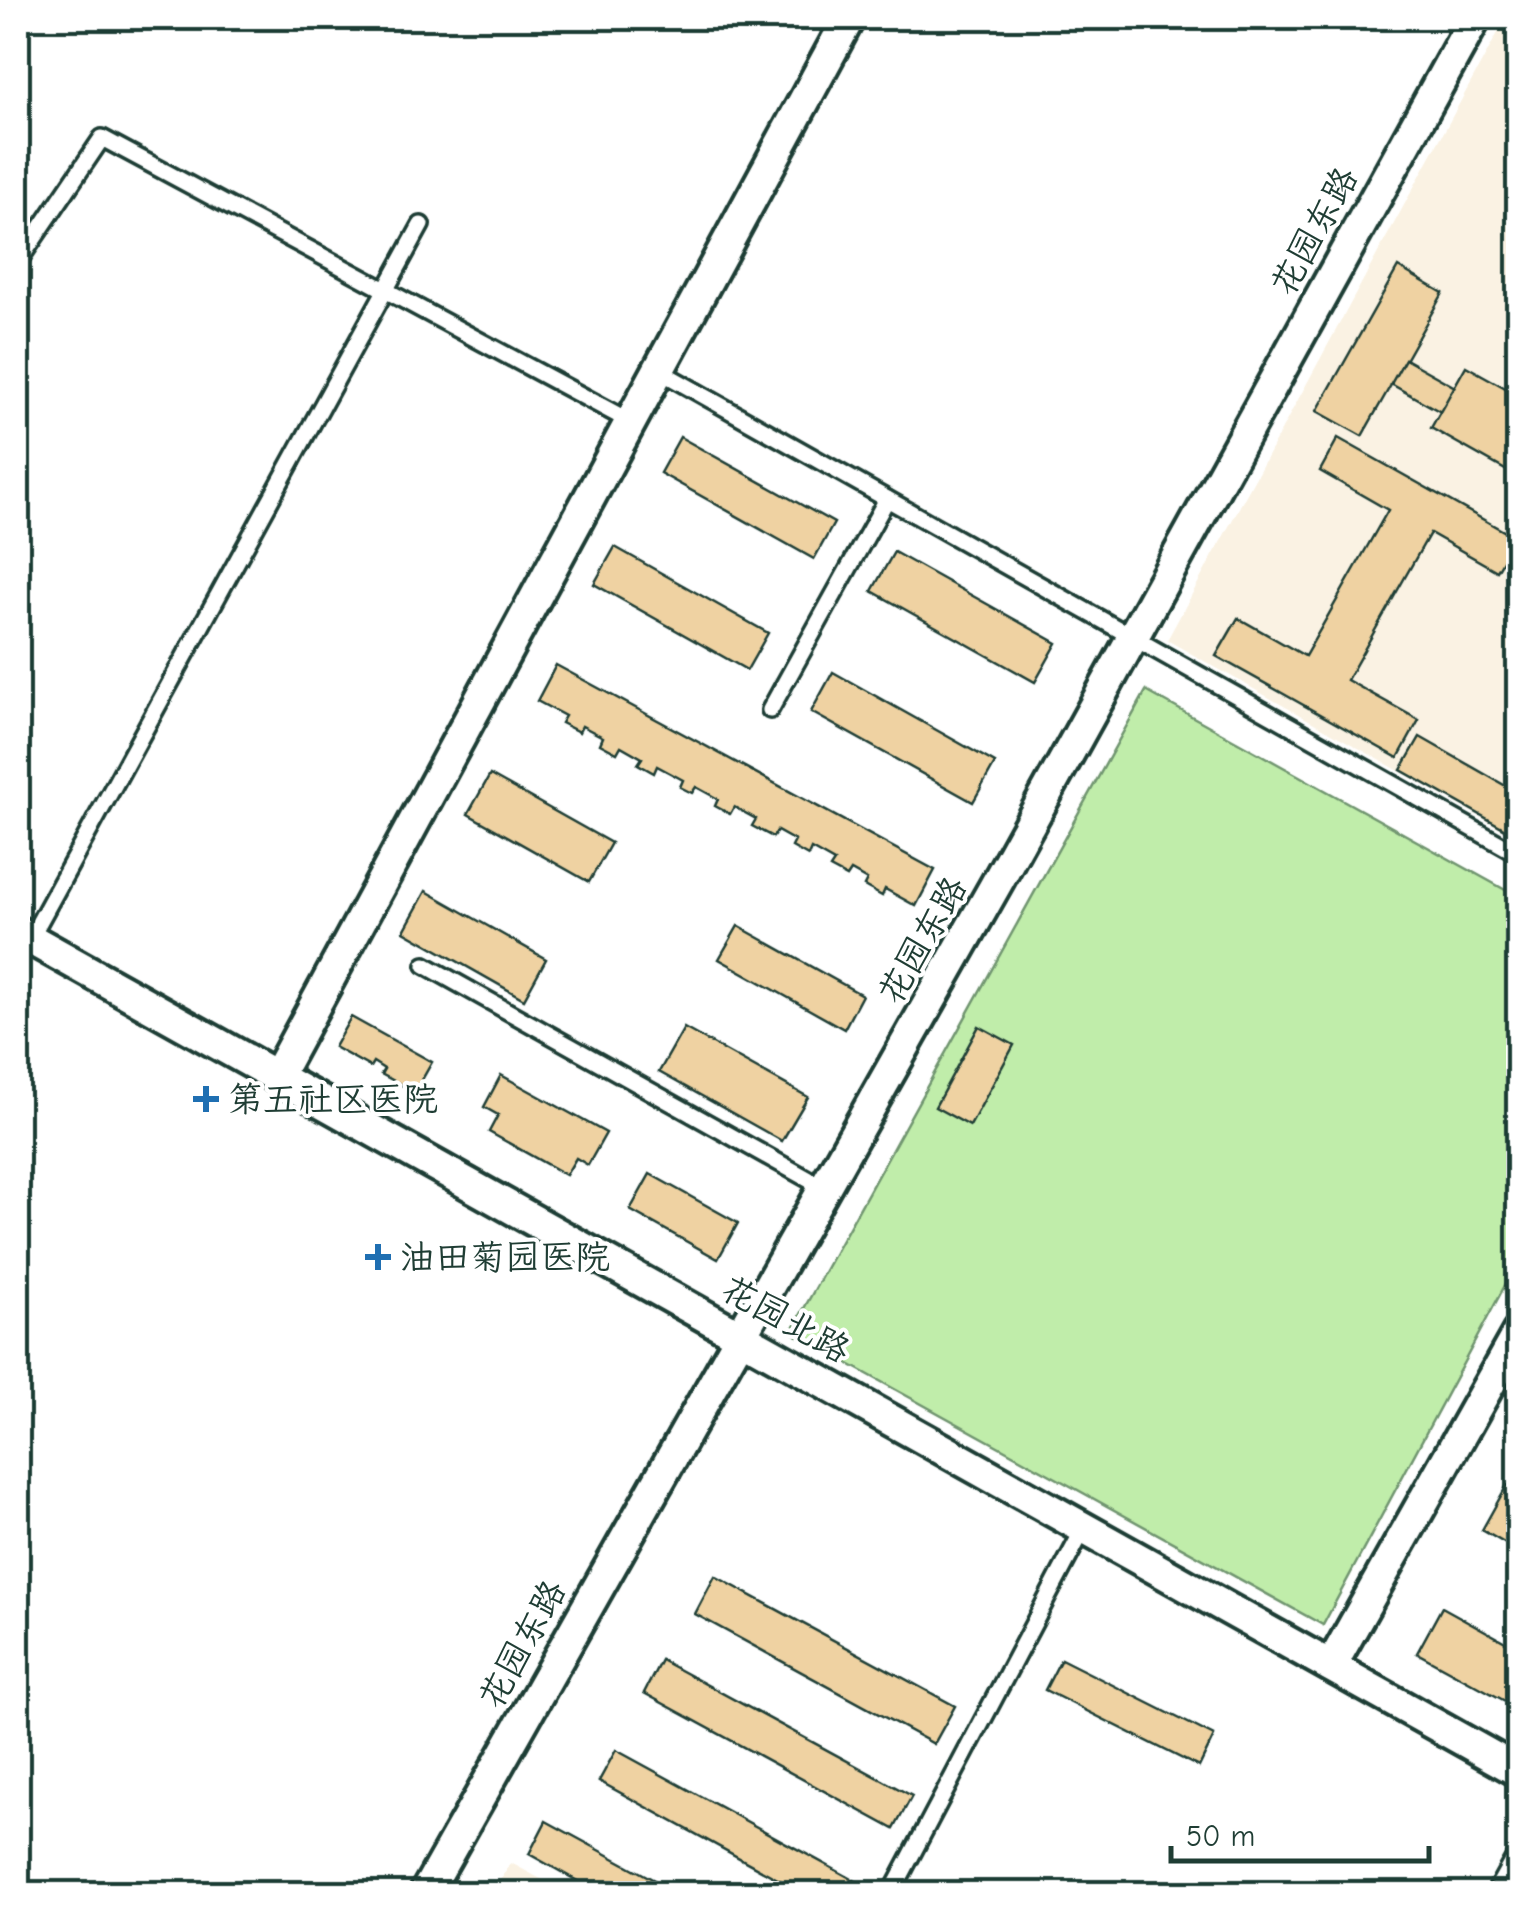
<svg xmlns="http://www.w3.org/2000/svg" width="1536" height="1911" viewBox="0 0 1536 1911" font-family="'Comic Neue','LXGW WenKai TC',sans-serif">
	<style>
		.built { fill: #faf2e3 }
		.green { fill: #c0edaa; stroke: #70956f; stroke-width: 2.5 }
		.building { fill: #efd2a2; stroke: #1f3d34; stroke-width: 2.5 }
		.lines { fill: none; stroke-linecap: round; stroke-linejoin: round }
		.service-casing { stroke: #1f3d34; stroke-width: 22 }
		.minor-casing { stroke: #1f3d34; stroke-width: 38 }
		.service { stroke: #fff; stroke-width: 15 }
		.minor { stroke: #fff; stroke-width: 30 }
		.poi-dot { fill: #1f6fb2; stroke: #fff; stroke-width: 4 }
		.labels { text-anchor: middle; stroke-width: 8; stroke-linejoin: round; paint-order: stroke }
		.street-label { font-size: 35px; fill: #1f3d34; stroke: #fff }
		.poi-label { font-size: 35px; fill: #1f3d34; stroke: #fff; text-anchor: start }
	</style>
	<rect width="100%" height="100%" fill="#fff"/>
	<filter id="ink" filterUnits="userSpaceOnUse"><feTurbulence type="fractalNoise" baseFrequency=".01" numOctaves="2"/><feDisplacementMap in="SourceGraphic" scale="20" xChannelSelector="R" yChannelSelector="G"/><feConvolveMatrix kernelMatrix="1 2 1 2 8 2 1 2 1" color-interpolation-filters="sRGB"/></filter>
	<g filter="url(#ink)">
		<g class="built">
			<path d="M1506,18H1518V838L1167,640Z"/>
			<path d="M511,1863L567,1893H493Z"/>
		</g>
		<path class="green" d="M1146,691L1518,897V1261L1323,1625L791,1332Z"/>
		<g class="building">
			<path d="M1398,267L1443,293L1362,436L1317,411Z"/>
			<path d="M1405,359L1455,387L1441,412L1391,384Z"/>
			<path d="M1466,366L1518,395V477L1431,428Z"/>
			<path d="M680,437L834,523L814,559L660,473Z"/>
			<path d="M1338,438L1516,538L1497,571L1430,533L1347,680L1419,720L1398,758L1216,656L1238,618L1305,656L1388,510L1320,471Z"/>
			<path d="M615,547L768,633L747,670L594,584Z"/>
			<path d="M894,552L1057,643L1035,682L872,591Z"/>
			<path d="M556,665L935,870L916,906L885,889L882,896L864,886L867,880L851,871L847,877L830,868L834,862L811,849L808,856L792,847L795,841L777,831L773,837L752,826L756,819L734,807L730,814L715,806L718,799L696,787L692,793L680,787L683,780L657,766L654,773L638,764L642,758L621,746L617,753L600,744L603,737L582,726L579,732L561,723L565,716L537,701Z"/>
			<path d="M833,672L995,763L973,802L811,712Z"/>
			<path d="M1420,737L1518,793V836L1401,770Z"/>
			<path d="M490,775L611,843L589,882L468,814Z"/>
			<path d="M426,891L546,959L524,999L404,931Z"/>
			<path d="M738,926L862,995L844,1029L719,959Z"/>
			<path d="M351,1017L432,1062L415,1092L381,1074L384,1069L373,1062L370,1067L334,1047Z"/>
			<path d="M979,1026L1014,1045L970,1126L935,1107Z"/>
			<path d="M684,1028L808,1097L782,1141L659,1072Z"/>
			<path d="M501,1075L606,1133L588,1165L576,1158L566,1175L489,1132L498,1115L484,1107Z"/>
			<path d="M650,1174L738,1223L718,1259L630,1210Z"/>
			<path d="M1507,1485L1518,1492V1551L1482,1530Z"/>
			<path d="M715,1576L955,1706L934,1744L695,1614Z"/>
			<path d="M1442,1607L1518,1649V1708L1417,1653Z"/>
			<path d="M1061,1659L1214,1736L1199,1767L1045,1690Z"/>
			<path d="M661,1660L912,1796L894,1829L644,1693Z"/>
			<path d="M616,1750L863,1885L858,1894H805L599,1781Z"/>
			<path d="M546,1821L680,1894H601L529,1854Z"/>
		</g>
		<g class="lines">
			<g class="service-casing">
				<g id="service">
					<path d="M18,262L102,138L631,422"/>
					<path d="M658,370L1518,854"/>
					<path d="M770,710L887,499"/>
					<path d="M30,939L421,225"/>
					<path d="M425,965L824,1188"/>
					<path d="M891,1894L1084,1528"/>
					<path d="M1494,1894L1518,1851"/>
				</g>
			</g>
			<g class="minor-casing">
				<g id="minor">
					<path d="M18,932L1518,1771"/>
					<path d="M276,1077L849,18"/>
					<path d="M1331,1666L1518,1333"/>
					<path d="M425,1894L999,879L1475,18"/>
				</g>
			</g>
			<use href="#service" class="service"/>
			<use href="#minor" class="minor"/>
		</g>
	</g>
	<g class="poi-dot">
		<path d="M201 1084h10v10h10v10h-10v10h-10v-10h-10v-10h10z"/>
		<path d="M373 1242h10v10h10v10h-10v10h-10v-10h-10v-10h10z"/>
	</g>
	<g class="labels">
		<g class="street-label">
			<text transform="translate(1314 231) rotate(-61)" y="12">花园东路</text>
			<text transform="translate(922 940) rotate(-60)" y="12">花园东路</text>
			<text transform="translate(786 1319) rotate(29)" y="12">花园北路</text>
			<text transform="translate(522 1644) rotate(-61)" y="12">花园东路</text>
		</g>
		<g class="poi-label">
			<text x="228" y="1111">第五社区医院</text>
			<text x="400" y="1269">油田菊园医院</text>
		</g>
	</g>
	<rect width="1536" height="1911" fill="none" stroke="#fff" stroke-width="60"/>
	<rect x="30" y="30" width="1476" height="1851" fill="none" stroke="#1f3d34" stroke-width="4" filter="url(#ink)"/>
	<path d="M1171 1846v15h258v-15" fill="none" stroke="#1f3d34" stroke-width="5"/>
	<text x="1186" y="1846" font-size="30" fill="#1f3d34" stroke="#ffffff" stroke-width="8" paint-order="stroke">50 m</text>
</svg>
